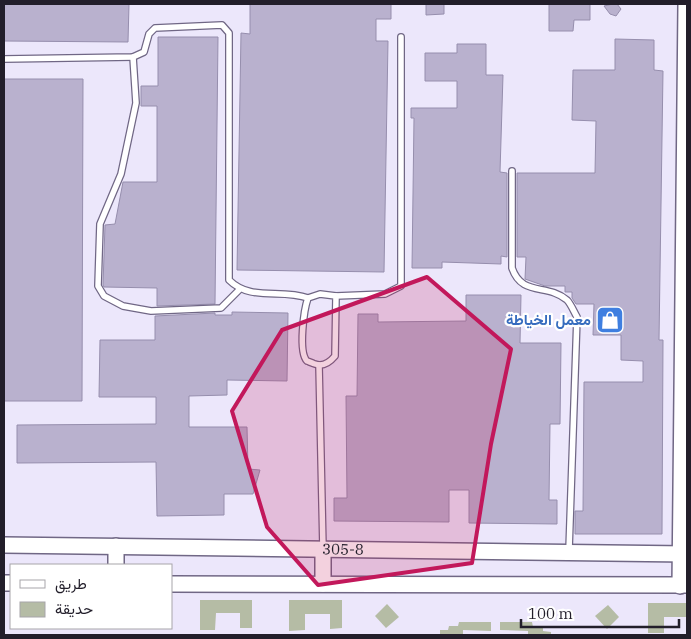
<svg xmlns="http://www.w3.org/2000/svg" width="691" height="639" viewBox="0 0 691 639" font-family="'IBM Plex Serif',Vazirmatn,serif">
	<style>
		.green { fill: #b5bca5 }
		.building { fill: #b9b1ce; stroke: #968ead }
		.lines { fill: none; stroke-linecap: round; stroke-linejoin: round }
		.lane-casing { stroke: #706785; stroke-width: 8 }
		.secondary-casing { stroke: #706785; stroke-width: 18 }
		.lane { stroke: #fff; stroke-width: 5.5 }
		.secondary { stroke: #fff; stroke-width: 15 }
		.marked { fill: #c2185b; fill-opacity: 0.2; stroke: #c2185b; stroke-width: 4; stroke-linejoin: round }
		.labels { text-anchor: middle; stroke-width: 4.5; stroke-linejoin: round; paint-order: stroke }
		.shop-label { font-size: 15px; font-weight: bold; fill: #366cbe; stroke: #fff; text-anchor: end }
		.street-label { font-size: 15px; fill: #221e2a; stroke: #fff }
	</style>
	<rect width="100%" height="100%" fill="#ece7fb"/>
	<g class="green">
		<path d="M200,600H252V628H240V613H216L215,630H200Z"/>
		<path d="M289,600H342V628L330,629V614H305V630L289,631Z"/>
		<path d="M648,603H687V617H664V633H648Z"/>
		<path d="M387,604L399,617L386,628L375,616Z"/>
		<path d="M608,605L619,617L607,629L595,616Z"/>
		<path d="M459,622H491V631L463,630V635H440V630H448L449,626H458Z"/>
		<path d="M500,622H532L533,627H543V631L551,632V635H528V631L500,630Z"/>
	</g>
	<g class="building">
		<path d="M4,4H129L128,42L4,41Z"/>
		<path d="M250,4H391V19H376V41H388L384,272L237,270L241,33L250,34Z"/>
		<path d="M426,4H444V14L426,15Z"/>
		<path d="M549,4H590V20H574L573,31H549Z"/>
		<path d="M613,4H617L621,9L616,16L610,14L604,6Z"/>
		<path d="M158,37H218L215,304L157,306V288L104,287L103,285L105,225L115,224L123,182H157V106H141V86H158Z"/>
		<path d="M615,39L654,40V70L663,71L659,340H663L662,534H575V511H583L584,382H643V361L621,360V335H593L594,304H576L572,298V292H565V286H545L525,279L526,257H517V173H595L596,121L572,120L573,70H615Z"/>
		<path d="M457,44H486V75H503L500,172L507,173V257L501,256V264L442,262V268H412L414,118H411V108H457V81H425V53H457Z"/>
		<path d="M4,79H83L82,401H4Z"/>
		<path d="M466,295H521L520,343H561L560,424H550L549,500H557V524L469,523V490H449V522L334,521V498H347L346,396H357L358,314H378V322L466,321Z"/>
		<path d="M232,312L288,313L287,381L227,380V395L189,396V427H247L248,469L260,470L253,494H224V515L157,516L156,462L17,463V425L156,424V397H99L100,340H155V316L215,313V315H232Z"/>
	</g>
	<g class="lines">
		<g class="lane-casing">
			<g id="lane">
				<path d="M133,57L136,103L121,174L100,224L98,286L104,296L123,306L151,311L221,308L239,290"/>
				<path d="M4,59L133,57L144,52L149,34L155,28L222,25L229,33V280C251,302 281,288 308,298"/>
				<path d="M512,171V268C522,297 547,283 567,300C571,304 574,312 577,317L569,550"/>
				<path d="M320,294L336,296L335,356C330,362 323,367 315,364C314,364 308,361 307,361C298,352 304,309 308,298Z"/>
				<path d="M336,296L385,294L401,286V37"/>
				<path d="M319,365L323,549"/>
			</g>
		</g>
		<g class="secondary-casing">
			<g id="secondary">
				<path id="s1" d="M4,545L687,554"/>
				<path d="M116,546V565"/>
				<path d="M4,583H11"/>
				<path d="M171,584L687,585"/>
				<path d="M323,584V549"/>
				<path d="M680,586L686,4"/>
			</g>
		</g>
		<use href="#lane" class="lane"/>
		<use href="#secondary" class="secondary"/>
	</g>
	<path class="marked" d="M427,277L511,349L491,444L472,563L318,585L267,527L232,411L282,330Z"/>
	<defs>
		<g id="shop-square" transform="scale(1.4375)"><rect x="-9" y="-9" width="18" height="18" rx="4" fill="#3f7fe0" stroke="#fff"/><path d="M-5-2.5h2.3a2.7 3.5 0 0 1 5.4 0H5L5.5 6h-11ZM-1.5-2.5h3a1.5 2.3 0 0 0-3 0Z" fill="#fff"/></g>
	</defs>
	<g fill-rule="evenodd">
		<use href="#shop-square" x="610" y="320"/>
	</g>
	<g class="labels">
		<g class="shop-label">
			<text x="591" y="325">معمل الخياطة</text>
		</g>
		<g class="street-label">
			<text dy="5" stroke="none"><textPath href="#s1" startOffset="339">305-8</textPath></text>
		</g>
	</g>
	<rect width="691" height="639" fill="none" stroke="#221e2a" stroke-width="10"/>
	<rect x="10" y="564" width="162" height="65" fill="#ffffff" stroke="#a7a5aa"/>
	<rect x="20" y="580" width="25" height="8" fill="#ffffff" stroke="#a7a5aa"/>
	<text x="55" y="589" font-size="15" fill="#221e2a">طريق</text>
	<rect x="20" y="602" width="25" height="15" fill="#b5bca5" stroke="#a7a5aa"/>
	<text x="55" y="614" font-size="15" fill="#221e2a">حديقة</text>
	<path d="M521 619v8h158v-8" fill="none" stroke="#221e2a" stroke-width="2.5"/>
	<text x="528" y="619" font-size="15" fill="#221e2a" stroke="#ffffff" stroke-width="4" paint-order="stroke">100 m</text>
</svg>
